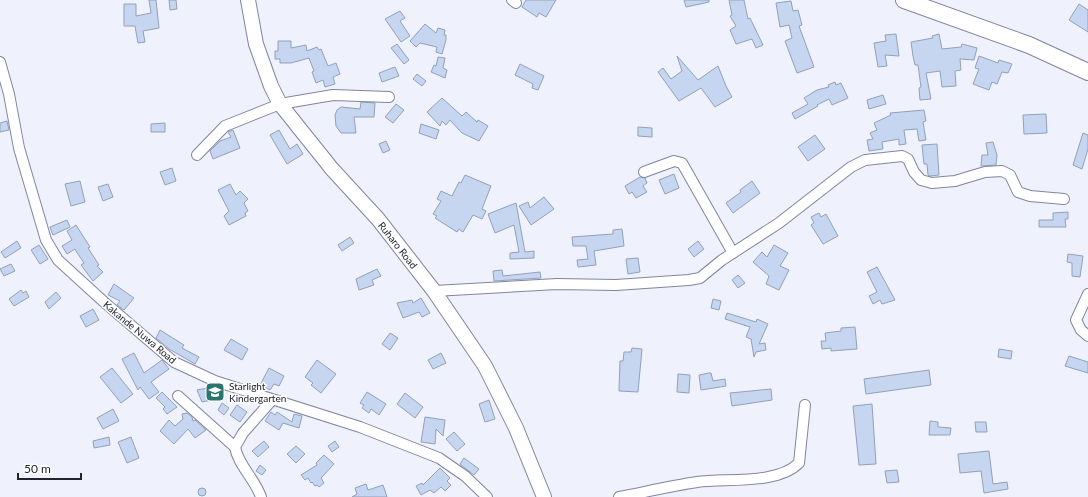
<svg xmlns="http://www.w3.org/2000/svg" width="1088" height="497" viewBox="0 0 1088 497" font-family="Lato,sans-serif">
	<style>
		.building { fill: #c6d6f0; stroke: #91a1ba }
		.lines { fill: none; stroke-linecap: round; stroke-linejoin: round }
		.street-casing { stroke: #8185a0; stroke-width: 12 }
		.secondary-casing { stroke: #8185a0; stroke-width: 16 }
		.primary-casing { stroke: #8185a0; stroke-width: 18 }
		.street { stroke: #fff; stroke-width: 10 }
		.secondary { stroke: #fff; stroke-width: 14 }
		.primary { stroke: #fff; stroke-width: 16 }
		.labels { text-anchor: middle; stroke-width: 3; stroke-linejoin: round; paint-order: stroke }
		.street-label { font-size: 10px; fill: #21232e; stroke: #fff }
		.poi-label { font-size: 10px; fill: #21232e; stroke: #fff; text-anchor: start }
	</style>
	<rect width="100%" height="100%" fill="#eff1fd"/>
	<g class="building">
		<path d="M149,0H156L159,28L143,31L145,42L138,43L135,26H124V4H136V16L151,13Z"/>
		<path d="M169,0H176L177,9L170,10Z"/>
		<path d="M526,0H556L546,17L539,13L537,17L522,7Z"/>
		<path d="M684,0H709V2L686,7Z"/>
		<path d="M729,0H744L748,19L750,18L763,45L756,48L752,39L736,44L730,30L736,26L730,16L732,15Z"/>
		<path d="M791,1L793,11L798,10L802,25L799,26L814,67L797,73L785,41L792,38L789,25L780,27L776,3Z"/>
		<path d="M1079,4L1088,10V32L1069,20Z"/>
		<path d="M400,11L405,18L400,21L410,36L401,42L385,19Z"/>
		<path d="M425,24L436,33L438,28L445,30L444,35H446V40L442,54L436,52L437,47L420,43L416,47L410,41Z"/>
		<path d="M896,34L899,56L885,55L887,66L878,67L874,43L886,41L885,35Z"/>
		<path d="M939,34L942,49L961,47L962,44L977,48L974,60L960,59L961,70L955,71L956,86L942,87L940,71L926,73L931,99L920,100L919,88L921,87L918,65H915L913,56L911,42L933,38L932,36Z"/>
		<path d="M278,41H291V48L306,45L307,51L317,47L319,50L321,49L328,66L336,63L340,74L333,77L335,84L325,87L323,80L316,83L312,72L314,71L309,58L291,63H280V59H275V51H278Z"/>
		<path d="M397,44L409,60L404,64L391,48Z"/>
		<path d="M677,56L698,80L718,66L726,86L732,97L715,107L701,88L679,101L658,72L663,68L671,79L682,71Z"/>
		<path d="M979,56L998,63L999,60L1012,64L1008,73L1002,72L997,84L992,82L989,90L973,84L979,69L975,68Z"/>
		<path d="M438,57L445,58L443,68L447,70L445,78L431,72L434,65L436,66Z"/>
		<path d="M520,64L544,76L538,90L532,88L533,84L515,75Z"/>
		<path d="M395,67L399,76L382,82L379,73Z"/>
		<path d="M417,74L426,81L422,86L413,79Z"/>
		<path d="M835,82L836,85L841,83L848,98L832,105L829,99L817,105L818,106L795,119L792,113L808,104L804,98L817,90L829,87L828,85Z"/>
		<path d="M883,95L886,104L869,109L867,100Z"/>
		<path d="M442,98L462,116L466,112L477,122L478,120L488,126L479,141L462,133L450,120L446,125L442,121L440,126L427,112Z"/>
		<path d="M361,102L375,103L374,117H354L356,133H341L336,126L335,115L337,110L341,107L360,109Z"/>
		<path d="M396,104L404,110L393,123L385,117Z"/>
		<path d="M924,110L926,121L923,122L926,140L919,141L917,129L904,130L906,144L899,145V139L882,142L883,149L869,151L867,140L873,139L870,133L877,130L874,123L891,115L890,113Z"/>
		<path d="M1046,114L1047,133L1024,134L1023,115Z"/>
		<path d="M7,121L9,130L0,132V123Z"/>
		<path d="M165,123V132H151V124Z"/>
		<path d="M421,124L439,130L436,139L419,133Z"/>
		<path d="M638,127L652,128V137L638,136Z"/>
		<path d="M233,130L240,148L213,159L210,151L220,141L231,137L228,132Z"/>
		<path d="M279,130L290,149L297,144L303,154L287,164L270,135Z"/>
		<path d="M1083,133L1088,135V149L1082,169L1073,165Z"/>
		<path d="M815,135L825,149L808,161L798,147Z"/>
		<path d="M386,141L390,150L383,153L379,144Z"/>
		<path d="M993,142L997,155L996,165L981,166L982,155H988L986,143Z"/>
		<path d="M937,144L939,175L930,176L928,175L927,164H924L922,145Z"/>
		<path d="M172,168L176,181L165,185L160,172Z"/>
		<path d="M674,174L679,188L665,194L659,180Z"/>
		<path d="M465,175L491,186L482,209L486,211L482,219L473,215L463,232L459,229L457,232L435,218L437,216L433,214L441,201L437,199L441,191L452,196L459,182L461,183Z"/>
		<path d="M640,177L645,178L647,183L643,186L647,192L636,198L632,192L629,194L625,186Z"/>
		<path d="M80,181L85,202L71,206L65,184Z"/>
		<path d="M752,181L760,193L733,213L726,203L741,192L740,190Z"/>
		<path d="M108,184L113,197L103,201L98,187Z"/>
		<path d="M230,184L236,195L240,191L248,199L244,203L248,211L245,213L246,216L229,225L224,216L229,211L218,190Z"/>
		<path d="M544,197L554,209L531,225L519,206L528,202L530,208Z"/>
		<path d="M516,203L525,252L534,251V258L510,259V253L519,252L514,225L495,233L488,214Z"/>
		<path d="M1068,212V219H1065L1066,227H1039V220H1053V213Z"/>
		<path d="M819,213L821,217L826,214L838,236L823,244L811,225L814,223L811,217Z"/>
		<path d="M67,220L70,227L53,235L50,227Z"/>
		<path d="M76,225L90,247L88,248L99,265L97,266L103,272L93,281L81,265L84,263L76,251L75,249L67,254L62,246L72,240L67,231Z"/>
		<path d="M622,229L624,246L594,251L596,265L578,267L577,260L588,259L586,246H573L572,237L613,234V230Z"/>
		<path d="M350,237L354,243L342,251L338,245Z"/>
		<path d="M17,241L21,248L5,258L1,252Z"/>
		<path d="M698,241L704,249L694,257L688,249Z"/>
		<path d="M39,245L48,259L40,264L31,250Z"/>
		<path d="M774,245L788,253L780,266L789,270L779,290L766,284L769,276L753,262L762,252L767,257Z"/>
		<path d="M1068,254L1083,256L1080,277L1072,276V263L1067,262Z"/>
		<path d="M638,258L640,272L628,274L626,259Z"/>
		<path d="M11,264L15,271L4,276L0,269Z"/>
		<path d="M877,267L895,300L882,304L880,300L873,304L869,296L877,292L867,272Z"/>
		<path d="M377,269L381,276L372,280L374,285L359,290L356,279Z"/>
		<path d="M502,270L503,276L540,272L541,278L494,281L493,271Z"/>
		<path d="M738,275L745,283L738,288L732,280Z"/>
		<path d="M114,284L134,298L124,310L117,305L120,301L108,295Z"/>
		<path d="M21,290L23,293L26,291L29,297L14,306L9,299Z"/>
		<path d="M56,292L61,298L49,309L45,302Z"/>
		<path d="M421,298L430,313L422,317L419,312L403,318L397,303L412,300L413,303Z"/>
		<path d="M713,299L721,301L719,310L711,308Z"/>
		<path d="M93,309L99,320L86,327L80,316Z"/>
		<path d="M727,313L756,322L757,319L768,324L759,344L765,343L766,350L756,352L754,357L751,339L746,337L750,327L725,319Z"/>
		<path d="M855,327L857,349L831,351V348L822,349L821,341H826L825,333L841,331V328Z"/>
		<path d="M160,330L184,345L182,348L199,357L195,364L169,349L156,338Z"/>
		<path d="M390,333L398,338L390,350L382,344Z"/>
		<path d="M231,339L248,349L242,360L224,350Z"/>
		<path d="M632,348L642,349L638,392L619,391L620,361H623L624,352H631Z"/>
		<path d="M999,349L1012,351L1011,359L998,357Z"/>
		<path d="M134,353L144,373L162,360L169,369L151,382L159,392L149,399L140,387L138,390L122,359Z"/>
		<path d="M441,353L446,363L433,369L428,360Z"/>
		<path d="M1069,356L1088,362V373L1065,366Z"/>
		<path d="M317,360L336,374L321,393L311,385L313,383L305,377Z"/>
		<path d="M112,368L133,394L121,403L100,377Z"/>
		<path d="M269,368L284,376L279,386L274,384L270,390L260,385Z"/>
		<path d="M929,370L931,385L866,394L864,379Z"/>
		<path d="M709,373H711L713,381L725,379L726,386L701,390L699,375Z"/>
		<path d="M678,374L690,375L689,393L677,392Z"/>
		<path d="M213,387L215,388L217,399L202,402L197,390Z"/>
		<path d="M771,389L772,400L732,406L730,393Z"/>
		<path d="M162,392L177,407L167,414L163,409L165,407L156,398Z"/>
		<path d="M367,392L386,404L379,415L371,409L369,413L362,408L364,405L360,403Z"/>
		<path d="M405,393L423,407L415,418L397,404Z"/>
		<path d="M489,400L495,419L485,422L479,404Z"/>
		<path d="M222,403L229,408L224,415L218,410Z"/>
		<path d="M872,404L876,464L859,465L853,406Z"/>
		<path d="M237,405L247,412L240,422L230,415Z"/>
		<path d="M113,409L119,421L103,429L97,418Z"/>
		<path d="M271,412L275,415L277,412L292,422L294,414L302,416L299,428L283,423L279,430L265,421Z"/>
		<path d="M187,413L192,417L193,421L195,420L206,430L195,438L188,429L174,444L160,431L169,420L175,426L183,419L182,414Z"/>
		<path d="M425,417L445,420L443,436L436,429L435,444L421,442Z"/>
		<path d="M930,421L938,422V427L951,428L950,435H929Z"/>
		<path d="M975,422H986L987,432H976Z"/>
		<path d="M454,432L465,444L457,451L446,439Z"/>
		<path d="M109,437L110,445L94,448L93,441Z"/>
		<path d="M131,437L139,458L127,463L118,442Z"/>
		<path d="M264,441L269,447L258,457L252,451Z"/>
		<path d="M335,441L339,447L332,452L328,446Z"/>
		<path d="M296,446L305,454L296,463L287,454Z"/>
		<path d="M989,451L993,484L1007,482L1008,489L984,493L981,471L960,473L958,454Z"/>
		<path d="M324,455L334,464L321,478L324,483L319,487L317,485L315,486L312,482L311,483L308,478L305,480L301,475L317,465L316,463Z"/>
		<path d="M464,458L479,469L474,475L460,464Z"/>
		<path d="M260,465L266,470L262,475L256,471Z"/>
		<path d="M440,468L450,478L447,481L451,485L445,491L441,487L434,493L430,490L421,495L416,486L422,483L423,485Z"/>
		<path d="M897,470L899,482L887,483L885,471Z"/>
		<path d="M366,484L368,490L383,485L387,497H352L357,494L355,488Z"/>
		<circle cx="202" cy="492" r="4"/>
	</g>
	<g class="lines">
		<g class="street-casing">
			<g id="street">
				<path d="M512,0L516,3"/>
				<path d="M0,62L9,94L19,148L46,240L58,260L104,302L174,362L215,381L360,427L439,458L465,476L487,497"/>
				<path d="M197,155L225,126L280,104L333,95L389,97"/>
				<path d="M644,172L674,161L682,163L733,253"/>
				<path d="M434,291L557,284L616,285L689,280L700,278L722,260L779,223L851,167L865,160L902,156L908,159L914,172L921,180L932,183L955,181L985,172L1002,171L1010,175L1018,192L1030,196L1064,199"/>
				<path d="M1088,294L1076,320L1081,330L1088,336"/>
				<path d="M178,396L235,447"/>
				<path d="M261,497C255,479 238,465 235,447L243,433L272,400"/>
				<path d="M619,497C645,492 671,486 697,482C727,478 777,485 799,463L805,405"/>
			</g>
		</g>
		<g class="secondary-casing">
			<path id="secondary" d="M248,0L256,44L271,86L280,104L332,169L378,219L434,291L485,366L516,428L544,497"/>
		</g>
		<g class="primary-casing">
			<path id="primary" d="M904,0L1029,45L1088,72"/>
		</g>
		<use href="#street" class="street"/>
		<use href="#secondary" class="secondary"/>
		<use href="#primary" class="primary"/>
	</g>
	<defs>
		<g id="school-square" transform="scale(1)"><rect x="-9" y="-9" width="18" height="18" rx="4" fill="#2c756e" stroke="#fff"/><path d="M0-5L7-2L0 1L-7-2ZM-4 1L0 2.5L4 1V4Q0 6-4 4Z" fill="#fff"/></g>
	</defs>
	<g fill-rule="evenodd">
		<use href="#school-square" x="215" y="392"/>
	</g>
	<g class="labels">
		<g class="street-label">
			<text transform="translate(398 245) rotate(52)" y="4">Ruharo Road</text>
			<text transform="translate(140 332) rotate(40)" y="4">Kakande Nuwa Road</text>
		</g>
		<g class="poi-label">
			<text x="229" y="390">Starlight<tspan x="229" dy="12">Kindergarten</tspan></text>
		</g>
	</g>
	<path d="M18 473v6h63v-6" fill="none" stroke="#21232e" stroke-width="2"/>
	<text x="24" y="473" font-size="12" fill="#21232e" stroke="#ffffff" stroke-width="3" paint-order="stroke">50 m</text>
</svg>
